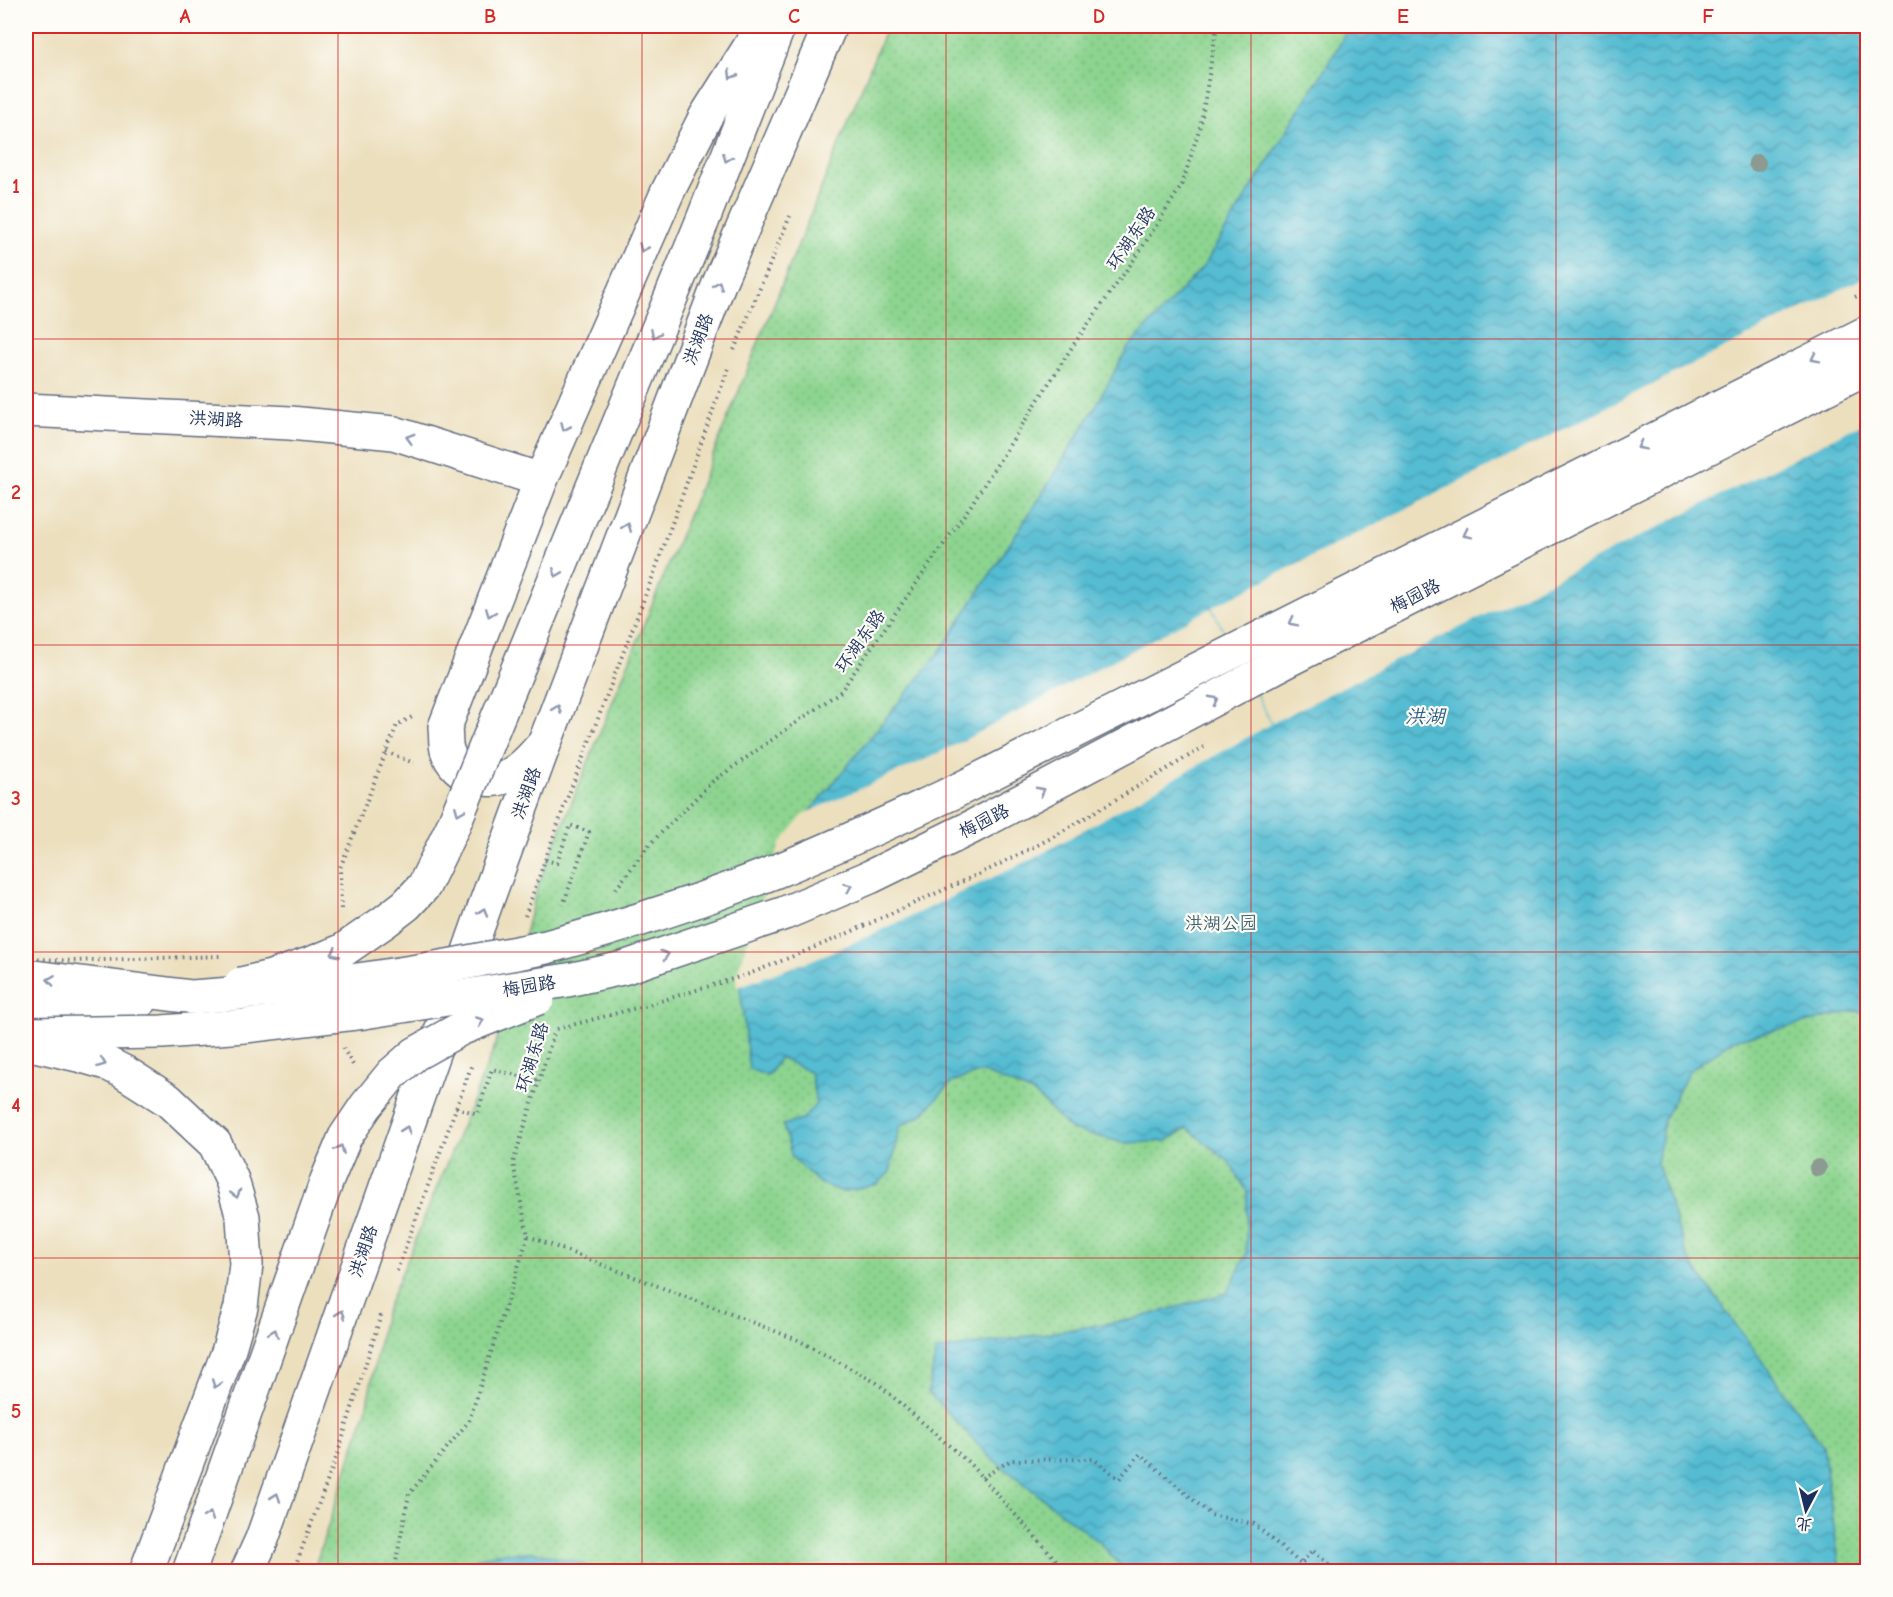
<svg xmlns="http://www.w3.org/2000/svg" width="1893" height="1597" viewBox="0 0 1893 1597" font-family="'Comic Neue','LXGW WenKai TC',sans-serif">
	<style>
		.park { fill: url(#park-dots); stroke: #548276; stroke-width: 1.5 }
		.water { fill: url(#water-waves); stroke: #387698; stroke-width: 1.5 }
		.pier { fill: #ecdfbe }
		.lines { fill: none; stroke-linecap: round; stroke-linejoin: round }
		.tertiary-casing { stroke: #646d80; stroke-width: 36 }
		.secondary-casing { stroke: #646d80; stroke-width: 36 }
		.trunk-casing { stroke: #646d80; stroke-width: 36 }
		.path { stroke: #646d80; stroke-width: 4; stroke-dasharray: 1.5 4.5; stroke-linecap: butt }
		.tertiary { stroke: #fff; stroke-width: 33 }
		.secondary { stroke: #fff; stroke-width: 33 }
		.trunk { stroke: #fff; stroke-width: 33 }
		.tertiary-bridge-casing { stroke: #646d80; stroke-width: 36; stroke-linecap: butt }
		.secondary-bridge-casing { stroke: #646d80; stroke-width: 36; stroke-linecap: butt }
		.trunk-bridge-casing { stroke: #646d80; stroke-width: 36; stroke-linecap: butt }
		.path-bridge { stroke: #646d80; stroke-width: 4; stroke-dasharray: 1.5 4.5; stroke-linecap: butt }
		.tertiary-bridge { stroke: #fff; stroke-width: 33 }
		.secondary-bridge { stroke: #fff; stroke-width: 33 }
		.trunk-bridge { stroke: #fff; stroke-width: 33 }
		.tree { fill: #8c9a91 }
		.oneway { stroke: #8d97ae }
		.grid { fill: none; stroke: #d62828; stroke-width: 1.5; stroke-opacity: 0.55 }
		.labels { text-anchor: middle; stroke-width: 4.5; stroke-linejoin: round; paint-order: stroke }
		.street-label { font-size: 18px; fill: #1b2f5e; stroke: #fdfcf7 }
		.park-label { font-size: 18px; fill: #3d616d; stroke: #fdfcf7 }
		.water-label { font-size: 20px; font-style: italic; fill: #2f6087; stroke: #fdfcf7 }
		.neatline { fill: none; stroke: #d62828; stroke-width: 2 }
		.grid-label { font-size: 20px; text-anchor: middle; font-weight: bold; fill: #d62828 }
	</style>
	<defs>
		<pattern id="park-dots" width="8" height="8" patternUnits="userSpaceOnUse" patternTransform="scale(1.5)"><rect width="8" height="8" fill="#8cd48f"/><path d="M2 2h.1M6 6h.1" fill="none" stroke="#78b67e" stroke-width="1.8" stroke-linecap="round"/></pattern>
		<pattern id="water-waves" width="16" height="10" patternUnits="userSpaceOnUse" patternTransform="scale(1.5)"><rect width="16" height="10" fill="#55bcd2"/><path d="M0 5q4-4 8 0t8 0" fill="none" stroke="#4699ae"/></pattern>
	</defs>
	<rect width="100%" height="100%" fill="#fdfcf7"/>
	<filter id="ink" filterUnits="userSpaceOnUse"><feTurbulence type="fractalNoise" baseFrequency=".0167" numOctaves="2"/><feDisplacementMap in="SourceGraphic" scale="12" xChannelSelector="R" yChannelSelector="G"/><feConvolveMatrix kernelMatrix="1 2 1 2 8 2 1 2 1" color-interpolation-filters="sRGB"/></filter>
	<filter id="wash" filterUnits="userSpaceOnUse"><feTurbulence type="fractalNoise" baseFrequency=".008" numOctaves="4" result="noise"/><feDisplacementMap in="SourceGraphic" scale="24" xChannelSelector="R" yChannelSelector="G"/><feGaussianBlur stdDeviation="1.35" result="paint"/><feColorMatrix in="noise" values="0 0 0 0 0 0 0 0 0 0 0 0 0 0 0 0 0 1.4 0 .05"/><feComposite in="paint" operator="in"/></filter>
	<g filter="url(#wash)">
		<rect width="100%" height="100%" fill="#ecdfbe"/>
		<path class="park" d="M887,26H1867V1571L313,1572L366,1410L384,1316L495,1046L537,888Z"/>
		<g class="water">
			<path d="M1348,26H1867V1013L1854,1011L1734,1040L1689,1071L1664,1119L1657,1165L1688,1258L1823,1446L1840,1571H1125L1101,1544L990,1457L928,1392L936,1351L1135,1319L1227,1293L1246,1255L1247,1191L1229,1162L1187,1128L1167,1141L1125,1143L1071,1130L1035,1094L982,1072L952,1082L921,1116L900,1126L890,1172L878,1184L843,1192L819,1183L792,1157L783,1125L802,1120L816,1104L811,1073L780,1057L768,1076L749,1069L739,978L783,845L939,653L1042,494L1094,409L1127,349L1203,267L1339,46Z"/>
			<path d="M535,1552L584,1564L596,1571H455L459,1564L498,1553Z"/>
		</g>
		<g class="pier">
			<path d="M1867,276V421L1272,723L1212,607Z"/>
			<path d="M1211,608L1271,724L1034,858L871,935L812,960L737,987L736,977L780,844L804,814L931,757L980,732Z"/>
		</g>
	</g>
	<g filter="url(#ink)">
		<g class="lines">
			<g class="tertiary-casing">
				<g id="tertiary">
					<path d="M702,222L776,33"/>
					<path d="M26,410L290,423L394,433L541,480L668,191L706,116L763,26"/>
					<path d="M541,747C532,757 525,766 513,773C490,787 455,778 447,750C445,743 446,734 445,727L541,480"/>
					<path d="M247,1572L262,1539L486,903L545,742L720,281L830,26"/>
				</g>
			</g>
			<g class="secondary-casing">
				<path id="secondary" d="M26,1002L141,1000"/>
			</g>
			<g class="trunk-casing">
				<path id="trunk" d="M26,976L192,997"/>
			</g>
			<g class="path">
				<path d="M734,350L790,216"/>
				<path d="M386,752L414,763"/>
				<path d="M545,860L557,863L570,825L589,832L563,905"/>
				<path d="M616,889L648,846L712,782L841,691L971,505L1074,344L1138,254L1182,185L1201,123L1217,26"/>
				<path d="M341,909L340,868L397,725L412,717"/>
				<path d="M525,916L567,799L657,565L729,366"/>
				<path d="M343,1048L353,1065"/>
				<path d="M456,1107L477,1114L492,1069L539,1081"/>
				<path d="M528,1236L798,1340L877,1383L968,1462L1067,1572"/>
				<path d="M397,1271L472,1064"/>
				<path d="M982,1478L1011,1460L1094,1459L1119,1479L1140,1454L1211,1515L1254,1524L1301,1564"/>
				<path d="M293,1572L338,1453L381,1315"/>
				<path d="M394,1572L409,1494L469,1421L528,1236L513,1163L555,1030"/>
				<path d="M1295,1572L1312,1550L1338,1572"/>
			</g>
			<use href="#tertiary" class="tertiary"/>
			<use href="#secondary" class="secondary"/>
			<use href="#trunk" class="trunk"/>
			<g class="tertiary-bridge-casing">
				<path id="tertiary-bridge" d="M241,984L271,977L315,962L342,951L384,922L406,905L424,886L453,826L702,222"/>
			</g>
			<g class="secondary-bridge-casing">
				<g id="secondary-bridge">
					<path d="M192,997C289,990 384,979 479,960C503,955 527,952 550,946C626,925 701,901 774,872C834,848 893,820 952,793L1868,332"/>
					<path d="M26,1034L162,1032L245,1026L364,1012L568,980L623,968L785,913L870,877L972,827L1284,662L1868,367"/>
					<path d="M189,1572L327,1180L345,1137L366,1106L392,1074L415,1054L460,1029L538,998"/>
				</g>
			</g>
			<g class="trunk-bridge-casing">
				<path id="trunk-bridge" d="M26,1043L82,1056L106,1063L124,1072L168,1100L215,1144L232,1180L243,1217L246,1264L241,1307L228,1352L146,1572"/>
			</g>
			<g class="path-bridge">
				<path d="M1855,297L1868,291"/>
				<path d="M26,958L73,961L220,956"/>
				<path d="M557,1029L644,1006L749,974L835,939L992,868L1053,837L1204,747"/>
			</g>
			<use href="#tertiary-bridge" class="tertiary-bridge"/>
			<use href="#secondary-bridge" class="secondary-bridge"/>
			<use href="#trunk-bridge" class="trunk-bridge"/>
		</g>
		<g class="tree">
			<circle cx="1757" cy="163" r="9"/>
			<circle cx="1818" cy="1168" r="9"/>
		</g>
		<defs><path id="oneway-chevron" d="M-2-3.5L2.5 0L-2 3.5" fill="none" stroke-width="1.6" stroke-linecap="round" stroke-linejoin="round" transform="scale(1.5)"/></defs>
		<g class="oneway">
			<use href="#oneway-chevron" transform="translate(732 75) rotate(122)"/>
			<use href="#oneway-chevron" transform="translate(727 158) rotate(112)"/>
			<use href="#oneway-chevron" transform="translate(643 248) rotate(114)"/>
			<use href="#oneway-chevron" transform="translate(718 285) rotate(-69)"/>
			<use href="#oneway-chevron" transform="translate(655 334) rotate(112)"/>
			<use href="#oneway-chevron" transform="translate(1815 358) rotate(153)"/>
			<use href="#oneway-chevron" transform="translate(565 427) rotate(114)"/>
			<use href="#oneway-chevron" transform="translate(410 438) rotate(-164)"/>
			<use href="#oneway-chevron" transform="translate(1641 446) rotate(153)"/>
			<use href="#oneway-chevron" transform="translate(627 527) rotate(-69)"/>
			<use href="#oneway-chevron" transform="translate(1467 534) rotate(153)"/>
			<use href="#oneway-chevron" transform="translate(557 573) rotate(112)"/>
			<use href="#oneway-chevron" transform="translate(490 613) rotate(111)"/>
			<use href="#oneway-chevron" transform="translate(1293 622) rotate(153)"/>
			<use href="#oneway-chevron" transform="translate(1214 700) rotate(-28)"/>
			<use href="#oneway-chevron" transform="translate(557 709) rotate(-69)"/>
			<use href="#oneway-chevron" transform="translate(1041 791) rotate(-28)"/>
			<use href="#oneway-chevron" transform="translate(459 811) rotate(112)"/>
			<use href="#oneway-chevron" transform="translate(848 887) rotate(-23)"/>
			<use href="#oneway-chevron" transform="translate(483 912) rotate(-71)"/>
			<use href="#oneway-chevron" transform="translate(335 953) rotate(155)"/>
			<use href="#oneway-chevron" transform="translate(665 955) rotate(-18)"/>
			<use href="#oneway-chevron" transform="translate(51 980) rotate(-172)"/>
			<use href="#oneway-chevron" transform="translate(480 1021) rotate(-22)"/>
			<use href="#oneway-chevron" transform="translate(102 1063) rotate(20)"/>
			<use href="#oneway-chevron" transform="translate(406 1130) rotate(-71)"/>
			<use href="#oneway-chevron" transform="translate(340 1149) rotate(-67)"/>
			<use href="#oneway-chevron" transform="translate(236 1194) rotate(74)"/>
			<use href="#oneway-chevron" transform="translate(341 1314) rotate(-71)"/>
			<use href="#oneway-chevron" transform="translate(274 1333) rotate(-70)"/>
			<use href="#oneway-chevron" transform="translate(216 1384) rotate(110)"/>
			<use href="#oneway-chevron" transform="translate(276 1497) rotate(-71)"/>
			<use href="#oneway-chevron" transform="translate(209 1516) rotate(-70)"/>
		</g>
	</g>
	<path class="grid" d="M338,26V1572M642,26V1572M946,26V1572M1251,26V1572M1556,26V1572M26,339H1868M26,645H1868M26,952H1868M26,1258H1868"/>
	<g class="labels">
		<g class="street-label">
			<text transform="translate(1131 238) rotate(-56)" y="6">环湖东路</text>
			<text transform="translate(698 339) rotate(-69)" y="6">洪湖路</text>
			<text transform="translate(216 419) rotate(3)" y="6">洪湖路</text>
			<text transform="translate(1415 596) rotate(-27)" y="6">梅园路</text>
			<text transform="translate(860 641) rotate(-55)" y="6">环湖东路</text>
			<text transform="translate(526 793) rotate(-70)" y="6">洪湖路</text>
			<text transform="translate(984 821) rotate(-27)" y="6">梅园路</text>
			<text transform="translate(529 986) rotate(-9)" y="6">梅园路</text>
			<text transform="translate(532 1057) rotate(-73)" y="6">环湖东路</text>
			<text transform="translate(363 1251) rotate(-71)" y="6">洪湖路</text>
		</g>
		<g class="park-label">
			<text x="1221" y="929">洪湖公园</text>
		</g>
		<g class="water-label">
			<text x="1425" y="723">洪湖</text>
		</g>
	</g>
	<rect width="1893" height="1597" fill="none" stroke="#fdfcf7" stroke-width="66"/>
	<g transform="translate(1806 1510) rotate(187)" stroke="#fdfcf7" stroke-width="4.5" paint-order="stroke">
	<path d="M0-4.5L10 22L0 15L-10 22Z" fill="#1b2f5e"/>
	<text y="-9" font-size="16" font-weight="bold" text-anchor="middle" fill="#1b2f5e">北</text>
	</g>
	<rect x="33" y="33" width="1827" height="1531" class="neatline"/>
	<g class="grid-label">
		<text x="185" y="23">A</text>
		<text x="490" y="23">B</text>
		<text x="794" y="23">C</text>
		<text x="1099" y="23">D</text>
		<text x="1403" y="23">E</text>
		<text x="1708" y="23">F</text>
		<text x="16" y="193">1</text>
		<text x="16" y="499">2</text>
		<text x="16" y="805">3</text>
		<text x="16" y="1112">4</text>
		<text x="16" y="1418">5</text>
	</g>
</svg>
